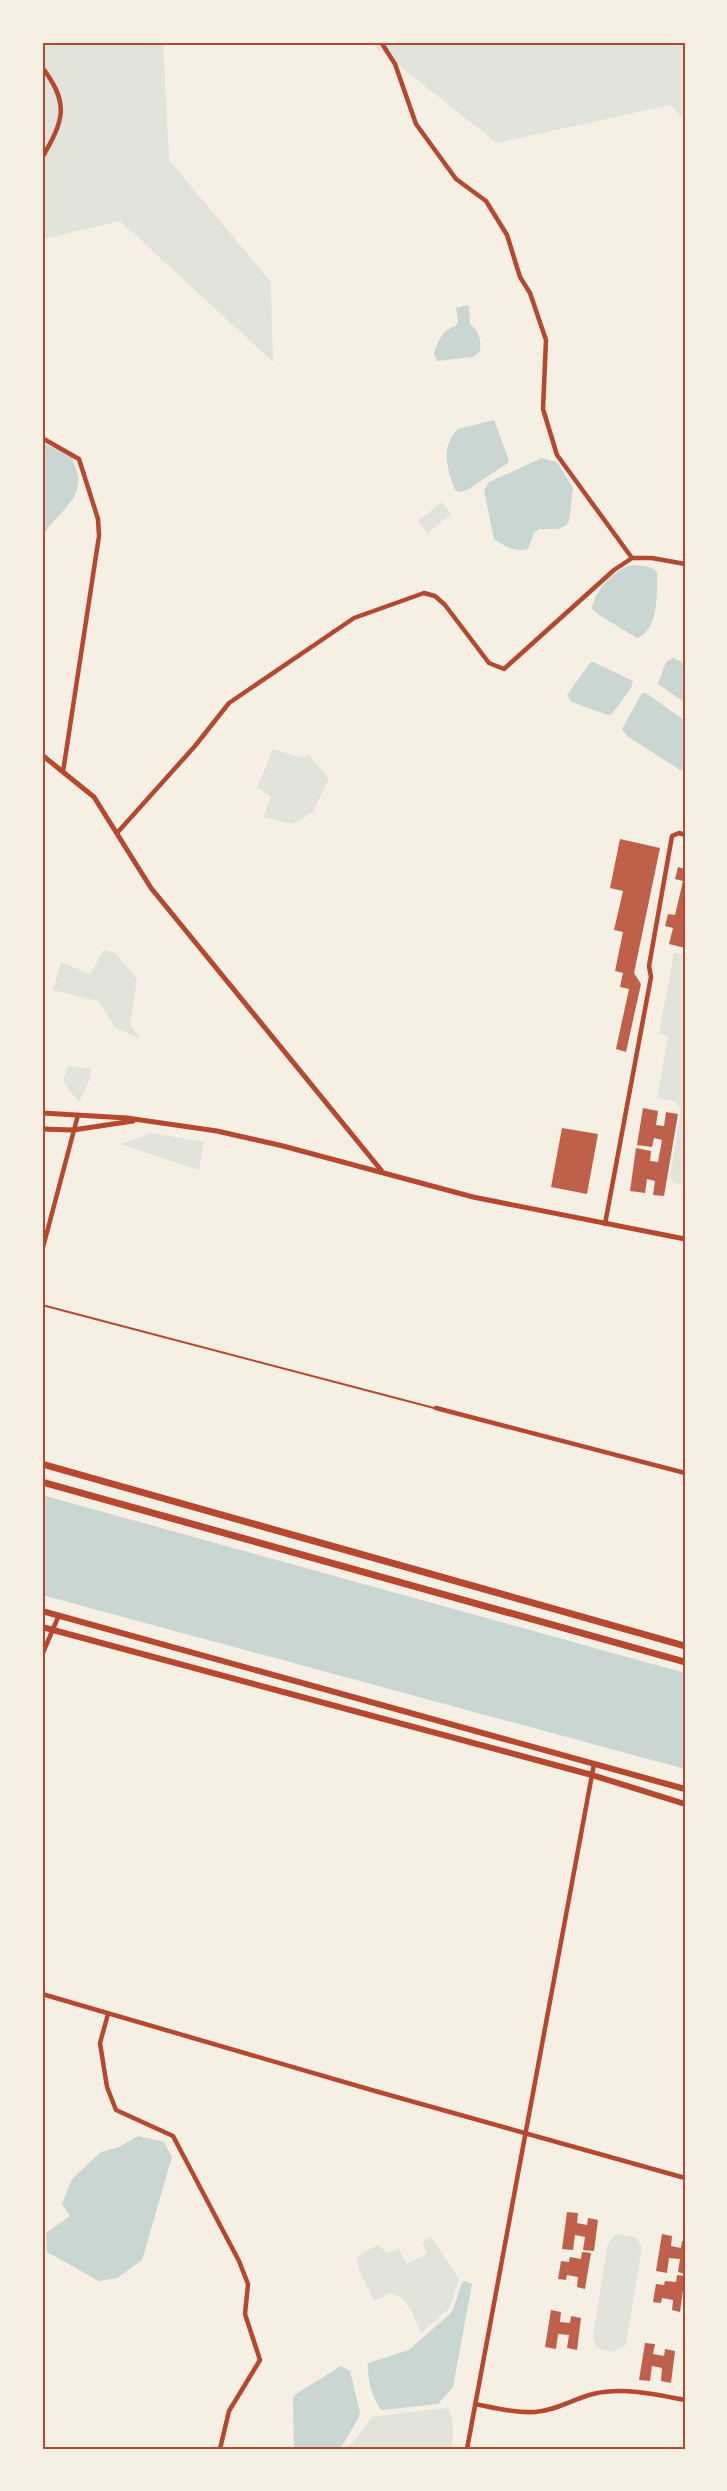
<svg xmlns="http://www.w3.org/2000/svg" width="727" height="2491" viewBox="0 0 727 2491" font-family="'Golos Text',sans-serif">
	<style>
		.green { fill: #e2e4dc }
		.water { fill: #c9d6d2 }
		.building { fill: #bf614a }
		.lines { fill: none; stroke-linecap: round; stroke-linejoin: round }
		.service { stroke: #b5482f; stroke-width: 2 }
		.minor { stroke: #b5482f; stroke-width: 4.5 }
		.tertiary { stroke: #b5482f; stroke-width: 5 }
		.secondary { stroke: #b5482f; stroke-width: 6 }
		.primary { stroke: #b5482f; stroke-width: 7 }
		.neatline { fill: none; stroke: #b5482f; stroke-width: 2 }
	</style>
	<rect width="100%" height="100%" fill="#f6efe4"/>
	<g class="green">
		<path d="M42,42H163L169,160L271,282L273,362L120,221L42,239Z"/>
		<path d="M369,42H685V121L670,105L497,143Z"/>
		<path d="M442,502L451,514L428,533L418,521Z"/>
		<path d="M273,749L302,758L309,755L329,779L313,812L292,824L263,817L271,797L257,788Z"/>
		<path d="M104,950L115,953L137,979L130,1023L140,1039L115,1027L98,1001L53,990L61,962L90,974Z"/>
		<path d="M674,953L685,955V1185L674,1183L670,1177L681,1110L675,1102L657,1098L668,1036L659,1033Z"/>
		<path d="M68,1066L91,1069L90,1078L79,1102L63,1082Z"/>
		<path d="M151,1133L204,1142L199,1170L121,1144Z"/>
		<path d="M615,2234L636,2237L642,2247L626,2345L613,2352L597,2348L593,2338L607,2246Z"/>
		<path d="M431,2237L459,2279L450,2308L421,2333C413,2316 409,2298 390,2293L375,2301L360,2273L357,2257L377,2245L388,2253L399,2249L407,2264L427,2253L422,2242Z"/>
		<path d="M444,2408L449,2410C454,2423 454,2435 451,2449H348L372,2417Z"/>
	</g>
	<g class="water">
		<path d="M467,305L469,307L470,324C478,330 482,340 480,351L473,357L437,361L434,353C439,340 441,331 456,326L458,321L456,308Z"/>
		<path d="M494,420L509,461L508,463L467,490L459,492L455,490C447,467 440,448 458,429Z"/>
		<path d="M42,443L71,454C73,462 77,470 78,477C82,502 50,518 42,538Z"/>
		<path d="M542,458L557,462L573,488L569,521L565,526L558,529H539L534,533L528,549C514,552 506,547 494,539L484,490L489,482Z"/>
		<path d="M644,566L654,569L657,573C657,592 659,630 637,638L599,615L592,609C593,593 614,570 629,566C634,565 640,566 644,566Z"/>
		<path d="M673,658L682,662L684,667L685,703L658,684L666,662Z"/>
		<path d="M593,662L633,681L631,688L612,714L608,715L572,702L567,695L590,663Z"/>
		<path d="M642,693H646L685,721V771L680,770L627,736L622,729Z"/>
		<path d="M42,1495L685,1673V1769L42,1595Z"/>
		<path d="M138,2136L164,2142L172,2157L142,2260L117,2278L99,2281L47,2252L46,2233L70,2216L62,2204L72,2179L101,2152L119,2147Z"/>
		<path d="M465,2281L472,2284L453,2387L438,2404L382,2410C372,2400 367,2376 368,2363L409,2350L452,2312L462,2283Z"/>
		<path d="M341,2366L350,2371L360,2412L359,2417L340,2449H294L293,2399L296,2394Z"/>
	</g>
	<g class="building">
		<path d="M620,839L660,848L634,973L641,984L626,1052L616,1049L629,989L620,987L623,973L615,971L623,932L614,930L623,891L610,888Z"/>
		<path d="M678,867L685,869V948L669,944L673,928L665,926L668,914L675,915L683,881L675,879Z"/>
		<path d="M643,1108L658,1111L656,1125L664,1126L666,1112L678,1114L664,1196L653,1195L655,1181L647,1179L645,1193L630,1191L636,1148L651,1151L650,1161L658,1162L662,1140L654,1138L652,1147L637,1145Z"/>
		<path d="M562,1128L598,1134L587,1194L551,1187Z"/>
		<path d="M567,2212L578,2213L577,2223L587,2225L588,2218L598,2220L594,2251L583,2250L585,2237L575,2235L573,2250L562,2249Z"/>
		<path d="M662,2234L672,2236L671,2246L681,2248L682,2241H685V2274L678,2272L680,2259L669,2258L667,2273L656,2271Z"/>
		<path d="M582,2252L591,2253L585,2289L577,2287L578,2277L567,2275L566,2280L558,2279L561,2261L569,2262L570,2257L581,2259Z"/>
		<path d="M677,2275L685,2276L680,2312L672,2310L673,2300L662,2298L661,2303L653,2302L656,2284L664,2285L665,2281L676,2282Z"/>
		<path d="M551,2310L561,2312L560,2322L570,2323L571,2316L581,2318L577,2350L567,2348L569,2335L558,2334L556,2349L545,2347Z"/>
		<path d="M645,2343L655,2344L653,2354L664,2356L665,2349L675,2351L671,2383L661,2381L662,2368L652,2366L650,2381L639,2380Z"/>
	</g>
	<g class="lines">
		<path class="service" d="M42,1305L434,1408"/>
		<g class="minor">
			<path d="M381,42L395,64L416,124L456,179L486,201L507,235L520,277L530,293L546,340L543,409L557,455L632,558"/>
			<path d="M42,67C70,104 64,120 42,158"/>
			<path d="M42,438L79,459L98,519L99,536L63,772"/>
			<path d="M117,833L195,746L229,703L354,618L424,593L435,596L445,605L489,663L504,669L614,570L632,558H652L685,564"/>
			<path d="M605,1224L651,977L649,966L672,836L679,833L685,835"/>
			<path d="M42,1251L78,1115"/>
			<path d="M436,1408L685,1473"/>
			<path d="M42,1655L59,1615"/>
			<path d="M42,1994L375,2091L685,2178"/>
			<path d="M108,2014L100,2043L107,2087L116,2110L173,2136L239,2261L248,2284L245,2314L260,2360L229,2411L220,2449"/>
			<path d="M475,2404C495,2408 515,2413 535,2412C555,2411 573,2399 593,2394C623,2387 655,2394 685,2400"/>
			<path d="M467,2449L594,1764"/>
		</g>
		<g class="tertiary">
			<path d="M42,755L94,797L151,888L381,1170"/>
			<path d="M42,1113L127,1118L217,1131L283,1146L473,1197L685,1239"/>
			<path d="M42,1129L73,1130L133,1121"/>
		</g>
		<g class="secondary">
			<path d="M42,1611L685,1789"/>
			<path d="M42,1627L592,1775L685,1804"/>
		</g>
		<g class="primary">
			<path d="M42,1464L685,1646"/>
			<path d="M42,1482L685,1662"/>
		</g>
	</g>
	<rect width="727" height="2491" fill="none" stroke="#f6efe4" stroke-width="87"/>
	<rect x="44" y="44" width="640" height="2404" class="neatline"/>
</svg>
